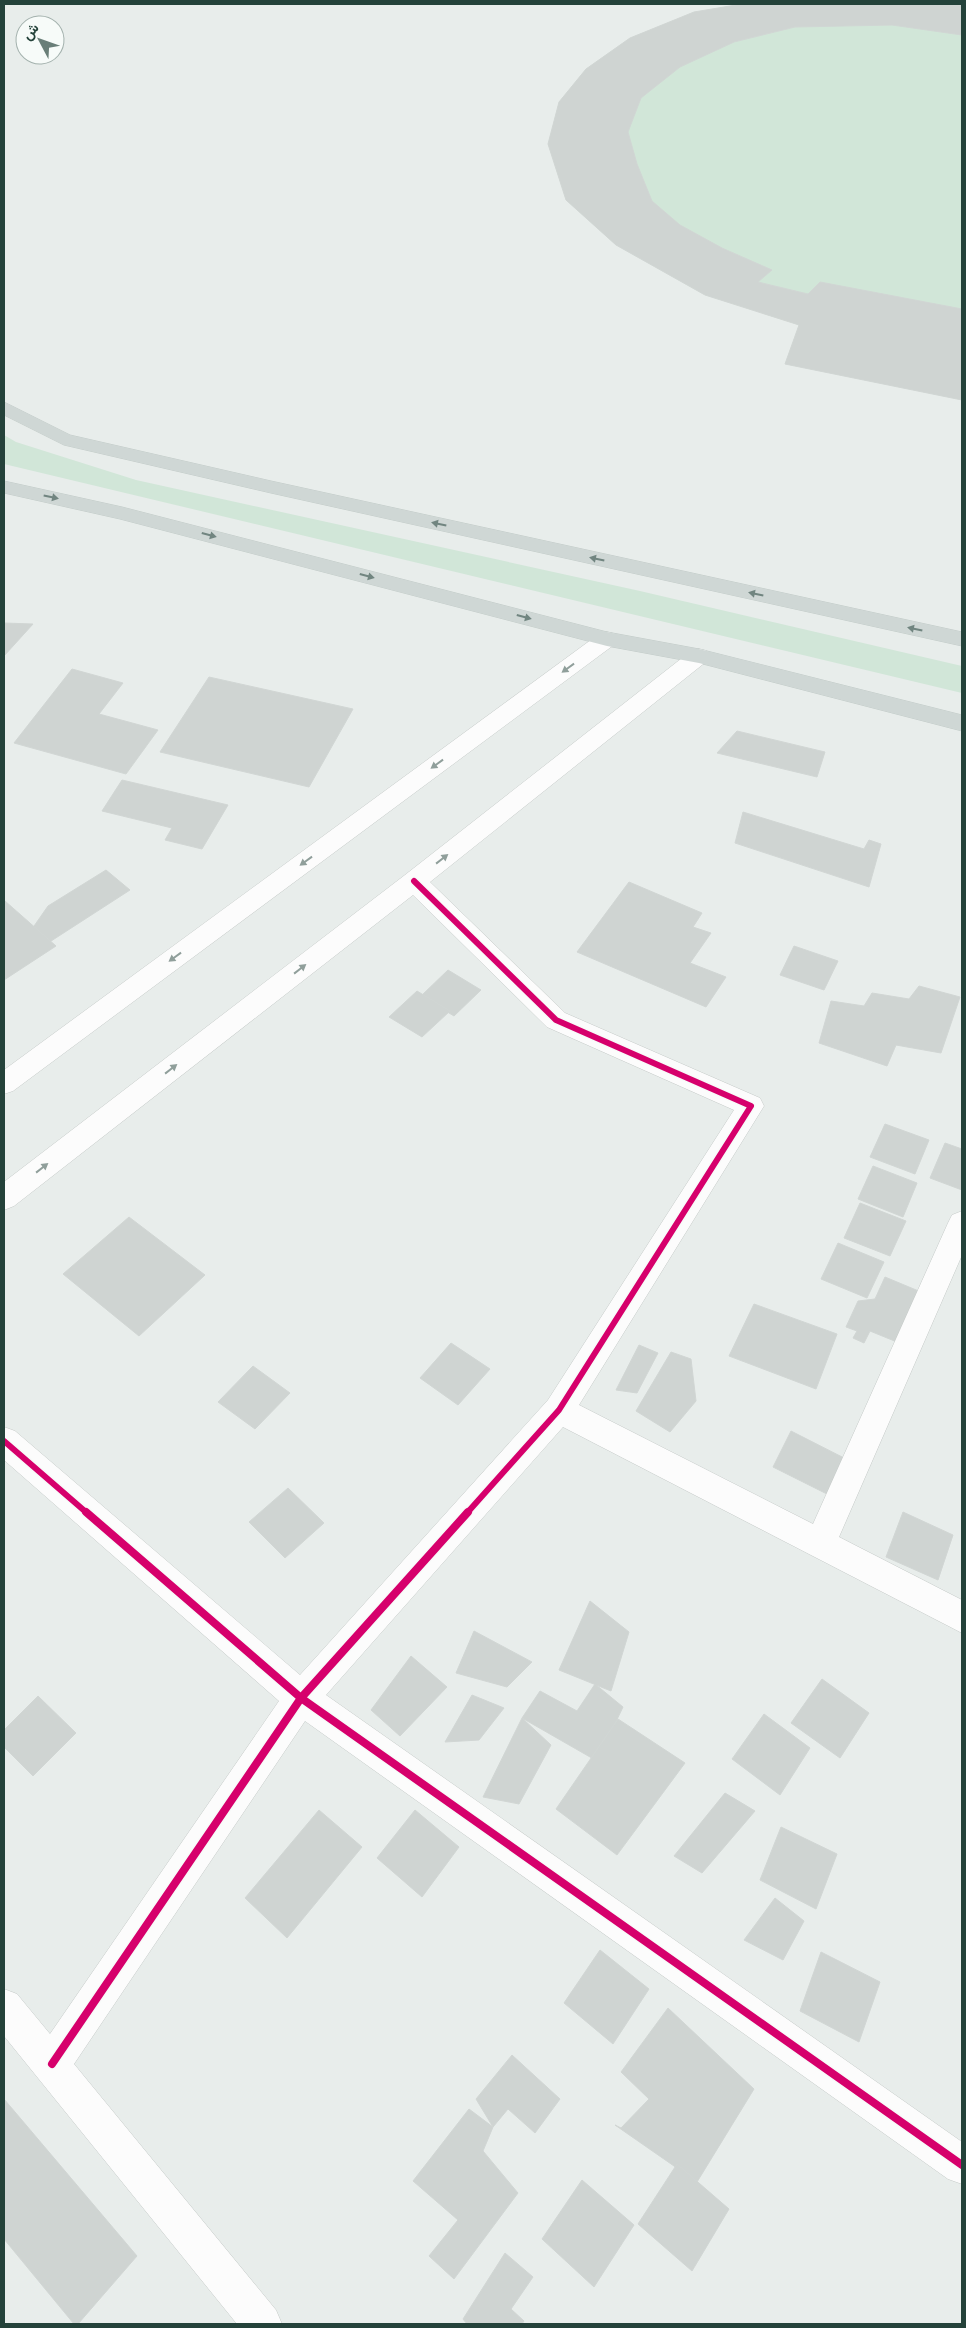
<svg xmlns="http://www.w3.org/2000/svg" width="966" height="2328" viewBox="0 0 966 2328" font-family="Cabin,Vazirmatn,sans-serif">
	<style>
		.green { fill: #d1e6d8 }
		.building { fill: #cfd4d2; stroke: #d1d6d4 }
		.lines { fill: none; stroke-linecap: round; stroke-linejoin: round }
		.minor-casing { stroke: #c5cac8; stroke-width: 1 }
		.major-casing { stroke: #c3ccc9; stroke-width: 1 }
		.minor { fill: #fcfcfc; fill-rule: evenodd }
		.major { fill: #cfd7d5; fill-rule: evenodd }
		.cycleway-far1-casing { stroke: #f7fbf9; stroke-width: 9 }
		.cycleway-casing { stroke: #f7fbf9; stroke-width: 11 }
		.cycleway-far1 { stroke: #d6006c; stroke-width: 6 }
		.cycleway { stroke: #d6006c; stroke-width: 8 }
		.oneway { fill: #718580 }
		.oneway2 { fill: #909f9b }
	</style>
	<rect width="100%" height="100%" fill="#e8edeb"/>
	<g class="green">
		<path d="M742,4L962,5V400L785,364L799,325L705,295L616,245L566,200L548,144L559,102L586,69L630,38L694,12Z"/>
		<path d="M4,435L16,442L136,480L640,591L962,666V693L4,464Z"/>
	</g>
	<g class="building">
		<path d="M742,4L962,5V35L892,25L795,27L734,42L680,67L641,98L628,132L637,164L652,201L680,225L722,248L772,270L758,282L808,294L820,282L962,309V400L785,364L799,325L705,295L616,245L566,200L548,144L559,102L586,69L630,38L694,12Z"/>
		<path d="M4,623L33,624L4,656Z"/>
		<path d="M72,669L123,683L99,714L158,730L126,774L14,743Z"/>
		<path d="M209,677L353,709L309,787L160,752Z"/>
		<path d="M737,731L825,752L817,777L717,753Z"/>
		<path d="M122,780L228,805L202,849L165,840L172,828L102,811Z"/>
		<path d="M743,812L864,849L869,840L881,844L869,887L735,843Z"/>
		<path d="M106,870L130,890L48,943L32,929L48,906Z"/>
		<path d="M629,882L702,913L693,927L711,933L690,963L726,977L706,1007L577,952Z"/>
		<path d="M5,901L56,946L4,980V902Z"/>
		<path d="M794,946L838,961L824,990L780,975Z"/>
		<path d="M448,970L481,990L454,1016L421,996Z"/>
		<path d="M919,986L960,997L941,1053L896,1045L887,1066L819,1043L831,1001L864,1006L872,993L909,999Z"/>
		<path d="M417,991L450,1011L422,1037L389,1017Z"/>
		<path d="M885,1124L929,1140L915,1174L870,1157Z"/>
		<path d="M945,1143L962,1149V1190L930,1178Z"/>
		<path d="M873,1166L917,1183L903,1217L858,1199Z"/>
		<path d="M860,1203L906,1221L890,1256L844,1238Z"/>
		<path d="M129,1217L205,1275L139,1336L63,1274Z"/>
		<path d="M838,1243L884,1262L867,1298L821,1279Z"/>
		<path d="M885,1277L921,1292L897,1342L870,1331L864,1343L853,1338L857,1331L846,1327L858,1301L875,1299Z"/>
		<path d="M754,1304L837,1334L816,1389L729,1356Z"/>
		<path d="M451,1343L490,1369L458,1405L420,1378Z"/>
		<path d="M639,1345L658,1353L637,1393L616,1390Z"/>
		<path d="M671,1352L691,1359L696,1401L670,1432L636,1411Z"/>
		<path d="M253,1366L290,1393L255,1429L218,1402Z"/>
		<path d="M791,1431L848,1460L829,1495L773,1467Z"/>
		<path d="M288,1488L324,1523L285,1558L249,1522Z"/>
		<path d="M903,1512L953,1535L938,1580L886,1557Z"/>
		<path d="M590,1601L629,1632L611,1691L559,1670Z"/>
		<path d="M474,1631L532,1662L507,1687L456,1673Z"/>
		<path d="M411,1656L447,1687L400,1736L371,1710Z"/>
		<path d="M822,1679L869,1713L840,1758L791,1723Z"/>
		<path d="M595,1684L623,1707L597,1761L522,1718L540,1691L577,1711Z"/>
		<path d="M472,1695L504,1708L479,1740L445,1742Z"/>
		<path d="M38,1696L76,1733L33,1776L4,1747V1730Z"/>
		<path d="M764,1714L810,1748L780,1795L732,1759Z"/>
		<path d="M522,1718L551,1745L519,1804L483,1797Z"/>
		<path d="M618,1719L685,1763L617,1855L556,1809Z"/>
		<path d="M725,1793L755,1811L702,1873L674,1856Z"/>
		<path d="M319,1810L362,1847L287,1938L245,1898Z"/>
		<path d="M415,1810L459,1847L422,1897L377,1858Z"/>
		<path d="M781,1827L837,1854L816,1909L760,1880Z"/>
		<path d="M775,1898L804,1921L783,1960L744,1940Z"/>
		<path d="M600,1950L649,1989L613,2044L564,2003Z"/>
		<path d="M821,1952L880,1982L859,2042L800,2011Z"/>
		<path d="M668,2008L754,2089L697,2182L615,2125L621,2128L649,2099L621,2072Z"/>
		<path d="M512,2055L560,2099L535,2133L508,2109L493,2127L476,2099Z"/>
		<path d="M4,2099L137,2256L78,2324H74L4,2239Z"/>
		<path d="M469,2109L493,2127L483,2151L518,2193L454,2279L429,2256L458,2220L413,2181Z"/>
		<path d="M677,2164L729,2209L692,2271L638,2224Z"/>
		<path d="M582,2180L634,2225L594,2287L542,2239Z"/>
		<path d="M505,2253L533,2277L511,2309L524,2321L522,2324H467L463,2319Z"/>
	</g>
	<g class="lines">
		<g class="minor-casing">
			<g id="minor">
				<path d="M607,632L615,634L618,639L615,644L13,1091L4,1094V1070L599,634Z"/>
				<path d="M699,649L707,651L710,656L707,661L430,882L565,1013L760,1098L764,1106L579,1405L813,1524L948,1223L952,1215L962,1211V1255L839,1537L962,1600V1633L563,1427L326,1695L962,2142V2184L948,2179L305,1721L74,2064L276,2310L282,2324H237L4,2036V1989L17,1994L50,2034L279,1701L4,1460V1427L15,1431L300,1675L548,1400L734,1110L547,1027L413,895L14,1206L4,1210V1182L405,875L691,651Z"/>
			</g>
		</g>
		<g class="major-casing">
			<g id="major">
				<path d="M4,402L70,435L271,481L962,632V646L271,493L64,445L4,415Z"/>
				<path d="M4,481L122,507L607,632L699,649L962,715V731L699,663L607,646L120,519L4,493Z"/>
			</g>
		</g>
		<use href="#minor" class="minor"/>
		<use href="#major" class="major"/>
		<g class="cycleway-far1-casing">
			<g id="cycleway-far1">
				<path d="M414,881L556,1020L751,1106L559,1410L467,1513"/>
				<path d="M4,1441L87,1513"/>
			</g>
		</g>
		<g class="cycleway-casing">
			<g id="cycleway">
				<path d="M86,1512L301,1698L962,2165"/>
				<path d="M52,2064L301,1698L468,1512"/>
			</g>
		</g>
		<use href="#cycleway-far1" class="cycleway-far1"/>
		<use href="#cycleway" class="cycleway"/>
	</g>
	<defs><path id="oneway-solid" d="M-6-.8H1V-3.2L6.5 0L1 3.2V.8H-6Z" transform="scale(1.25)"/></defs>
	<g class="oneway">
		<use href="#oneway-solid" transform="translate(51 497) rotate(12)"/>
		<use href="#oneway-solid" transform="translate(439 524) rotate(-168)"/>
		<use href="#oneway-solid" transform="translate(209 535) rotate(15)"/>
		<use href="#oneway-solid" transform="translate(597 559) rotate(-168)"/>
		<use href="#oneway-solid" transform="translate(367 576) rotate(15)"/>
		<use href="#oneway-solid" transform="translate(756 594) rotate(-168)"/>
		<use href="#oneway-solid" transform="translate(524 617) rotate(15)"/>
		<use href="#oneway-solid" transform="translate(915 629) rotate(-168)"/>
	</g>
	<g class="oneway2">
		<use href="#oneway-solid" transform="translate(568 668) rotate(144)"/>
		<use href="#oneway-solid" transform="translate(437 764) rotate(144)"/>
		<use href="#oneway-solid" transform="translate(442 859) rotate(-38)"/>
		<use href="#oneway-solid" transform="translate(306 861) rotate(144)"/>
		<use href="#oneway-solid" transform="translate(175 957) rotate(144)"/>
		<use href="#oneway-solid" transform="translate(300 969) rotate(-38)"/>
		<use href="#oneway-solid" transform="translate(171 1069) rotate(-38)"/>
		<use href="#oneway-solid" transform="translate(42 1168) rotate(-38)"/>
	</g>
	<rect width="966" height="2328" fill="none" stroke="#24423a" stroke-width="10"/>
	<g transform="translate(40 40) rotate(311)"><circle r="24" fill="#f7fbf9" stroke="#a3b1ad"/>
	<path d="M0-4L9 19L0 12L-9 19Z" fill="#697e78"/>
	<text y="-8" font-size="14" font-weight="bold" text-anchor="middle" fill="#24423a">ش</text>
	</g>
</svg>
